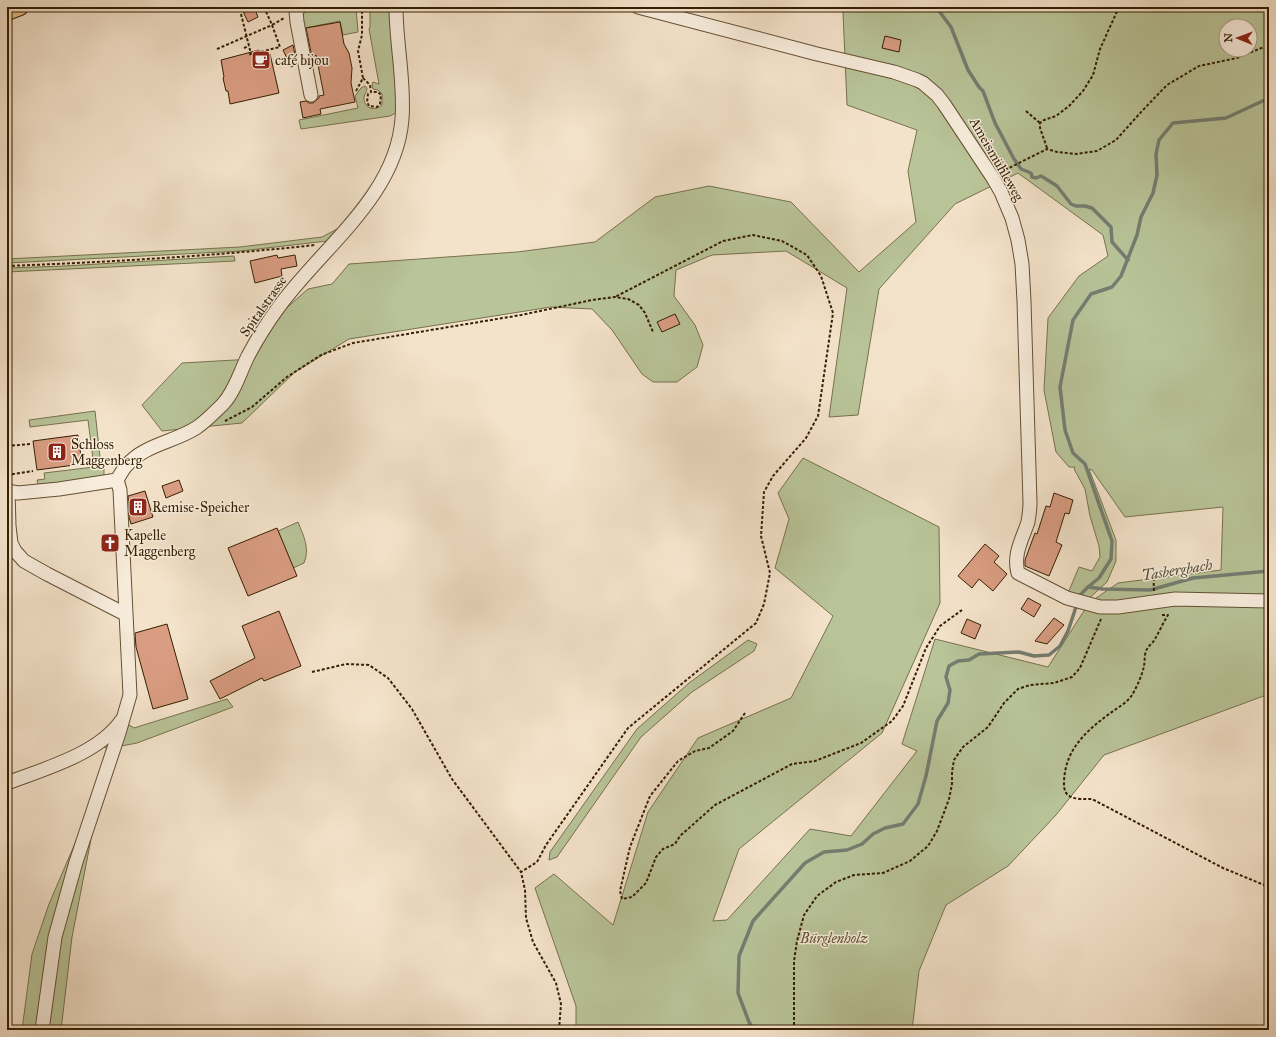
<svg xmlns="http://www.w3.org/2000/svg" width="1276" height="1037" viewBox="0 0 1276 1037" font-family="'IM FELL Great Primer',serif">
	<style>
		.green { fill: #b9c499; stroke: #77724c; fill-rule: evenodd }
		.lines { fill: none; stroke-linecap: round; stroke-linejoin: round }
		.stream { stroke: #737e71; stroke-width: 3.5 }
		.building { fill: #da9d83; stroke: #351f00 }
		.minor-casing { stroke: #655033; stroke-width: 15 }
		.major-casing { stroke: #351f00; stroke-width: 18 }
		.path { stroke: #351f00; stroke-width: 2; stroke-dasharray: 3 2; stroke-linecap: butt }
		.minor { stroke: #f8eddd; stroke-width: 13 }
		.major { stroke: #eac286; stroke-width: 16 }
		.labels { text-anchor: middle; stroke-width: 3; stroke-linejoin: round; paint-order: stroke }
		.poi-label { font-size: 14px; fill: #351f00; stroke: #f8eddd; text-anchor: start }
		.street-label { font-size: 14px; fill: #351f00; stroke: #f8eddd }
		.park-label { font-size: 14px; font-style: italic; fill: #5d512e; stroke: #f8eddd }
		.water-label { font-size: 15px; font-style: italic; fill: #544e39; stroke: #f8eddd }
	</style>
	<rect width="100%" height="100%" fill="#f4e3cb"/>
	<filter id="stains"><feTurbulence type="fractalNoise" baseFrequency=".005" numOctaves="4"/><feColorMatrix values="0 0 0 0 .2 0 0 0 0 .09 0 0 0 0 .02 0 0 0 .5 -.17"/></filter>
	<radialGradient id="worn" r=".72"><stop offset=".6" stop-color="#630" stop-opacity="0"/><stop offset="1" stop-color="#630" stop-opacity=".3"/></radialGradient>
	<g class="green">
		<path d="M309,7H356L358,32L343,35L340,21L305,28C301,20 300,12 309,7Z"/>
		<path d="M366,7H392L399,111L390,116L301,129L299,120L358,108L355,96L361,88L365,86L367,88C367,92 365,93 364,97C363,108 375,112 382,105V94L378,90L373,89L372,85L373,82L379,84L369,29L370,27V11H366Z"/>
		<path d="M847,7H1050L1054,11L1060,7H1269V694L1104,755L1056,815L1008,866L946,905L919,971L912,1030H576V1006L535,888L554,874L613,925L648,812L698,738L791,698L833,616L775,568L789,519L778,493L803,458L939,527L940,603L882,733L739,849L713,921L727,920L810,829L851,836L917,751L902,744L935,639L1048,667L1089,603L1118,583L1221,570L1223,507L1125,517L1092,470L1089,469L1116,540V561L1107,582L1085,602L1068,593L1079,567L1092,571L1100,557L1099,546L1090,516L1085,489L1074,469L1075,467H1069L1056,452L1044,390L1048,318L1079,276L1108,256L1103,235L1018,173L955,204L879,289L858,415L829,417L847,288L786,251L712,255L676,270L674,296L695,325L703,345L697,367L677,382H653L642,374L612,330L592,309L551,307L349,339L295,372L242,423L162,431L142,405L182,363L253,359L265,335L283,311L308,289L332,284L349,264L517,252L595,242L655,197L709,186L791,202L859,272L916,222L908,171L917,130L847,105L843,12ZM1226,26H1250V50H1226Z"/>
		<path d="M337,229L338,232L327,241L241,251L7,263V259L240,247L322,237Z"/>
		<path d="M234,256L235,261L7,272V268L64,266Z"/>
		<path d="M95,411L101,466H104V476L93,480L38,485L37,480L45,479L44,473L94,467L88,420L30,427L29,420Z"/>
		<path d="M298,522C304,537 310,548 304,563L293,568L278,531Z"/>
		<path d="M748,640L757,644L754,651L692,692L641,737L557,857L549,860L550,852L637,729L689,683Z"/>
		<path d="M227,699L233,707L137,743L121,746L92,834L72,937L61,1030H46L62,923L124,726L129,725L134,728Z"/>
		<path d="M114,734L85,828L38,1030H22L32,954L49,904L82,827L107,748L103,747Z"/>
	</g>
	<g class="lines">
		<g class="stream">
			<path d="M936,7L951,27L968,70L979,87L983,91L995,123L1014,159L1021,169L1031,173L1032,177L1036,178L1041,176L1046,179L1057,186L1071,204L1076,206H1085L1092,208L1111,227L1112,242L1128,260"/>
			<path d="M1088,587L1103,589L1150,590L1193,578L1269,571"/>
			<path d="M754,1030L749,1022L738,993L739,956L753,921L805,863L824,852L847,850L862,844L873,834L885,828L903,824L918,804L926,776L937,721L948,703L950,690L946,677L949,666L958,661L969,660L979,654L1019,652L1034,656L1049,655L1060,646L1068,631L1080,595L1088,587L1099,578L1111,559L1112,541L1085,464L1073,453L1065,430L1060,387L1073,320L1091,294L1112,287L1121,276L1137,235L1141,217L1153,193L1157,175L1156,154L1159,140L1173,123L1226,118L1269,98"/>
		</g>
	</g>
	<g class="building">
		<path d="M241,7H254L258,17L248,22Z"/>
		<path d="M340,22L344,44L349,53L352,68L351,83L355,102L320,109L321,114L303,118L300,102L306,101L309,103H313L319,98V96L324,95L316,55L312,57L306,28Z"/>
		<path d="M885,36L901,40L899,52L882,48Z"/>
		<path d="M293,45L297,64L291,67L283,50Z"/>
		<path d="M259,50L261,56L270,54L279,93L230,104L228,91H226L223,78L224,77L221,60Z"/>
		<path d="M277,255L278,258L295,255L297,266L281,269L282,276L255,283L250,261Z"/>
		<path d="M675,314L680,324L662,332L657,322Z"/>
		<path d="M78,435L82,464L37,470L33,441Z"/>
		<path d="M179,480L183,491L166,498L162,486Z"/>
		<path d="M145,491L153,517L131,524L129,517L128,496Z"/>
		<path d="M1054,493L1073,500L1069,514L1065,513L1056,542L1062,545L1049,576L1025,566V560L1035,533L1037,534L1046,506L1050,507Z"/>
		<path d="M277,528L297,576L248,596L228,548Z"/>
		<path d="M114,536L115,549L106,550L104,538Z"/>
		<path d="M985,544L999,556L994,562L1007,574L993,591L979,579L972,588L958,576Z"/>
		<path d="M1028,598L1041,605L1034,617L1021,609Z"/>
		<path d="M279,611L301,666L264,681L262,678L220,699L210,681L255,658L242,626Z"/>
		<path d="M1054,618L1064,625L1047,644L1035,641Z"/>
		<path d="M967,619L981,625L975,639L961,633Z"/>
		<path d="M167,624L188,699L153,709L136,647L135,633Z"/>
	</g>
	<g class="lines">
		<g class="minor-casing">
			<g id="minor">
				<path d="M300,7L296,11L297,22L311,95"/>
				<path d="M638,7L817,54L894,72L917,80L923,83L937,95L944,104L993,178L1001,192L1012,218L1018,240L1022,264L1024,301L1030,503C1030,509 1029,516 1028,522C1022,540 1013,554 1018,573L1067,598L1100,607H1118L1175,599L1269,601"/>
				<path d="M7,491L18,493L59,489L117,480C120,475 123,469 127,465C144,445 174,442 196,428C205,422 215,412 223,404C235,391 240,372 248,356C257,339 267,323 278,308C321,248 396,197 402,119C405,82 396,44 396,7"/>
				<path d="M8,491L9,526L11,543L15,551L24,561L47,574L125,614"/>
				<path d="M7,783C44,769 98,754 121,721"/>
				<path d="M42,1030L55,937L76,862L119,733L130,695L120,490L117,480"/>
			</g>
		</g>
		<g class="major-casing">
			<path id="major" d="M7,12L20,7"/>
		</g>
		<g class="path">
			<path d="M264,7L272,25L284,18"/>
			<path d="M241,14L251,54L248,55"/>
			<path d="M244,48L249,46"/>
			<path d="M217,49L272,25L280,47L251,54"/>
			<path d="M363,78L370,85L371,92L368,94L367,102L369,106L377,107L380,104L381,95L378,92H371"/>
			<path d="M356,91L363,78L358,51L362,35V7"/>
			<path d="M1026,111L1040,123"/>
			<path d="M1047,148L1040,128V123L1044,120L1056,116L1069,106L1083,91L1093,75L1100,49L1119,7"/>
			<path d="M998,161L1007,169L1047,149L1057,152L1076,154L1097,151L1116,140L1142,111L1167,85L1199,66L1237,58L1269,45"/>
			<path d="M7,266C110,262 213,256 315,245"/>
			<path d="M225,421L252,407L287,377L321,355L353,343L521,315L592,300L615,297L628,299L639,305L645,313L653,332"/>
			<path d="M7,446L30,444"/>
			<path d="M7,475L33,471"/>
			<path d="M1153,568L1154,591"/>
			<path d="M1162,615H1168C1163,623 1159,632 1155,639C1153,643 1149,645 1147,649C1144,654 1145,661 1144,666C1142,675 1137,687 1132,695C1127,703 1117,708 1109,714C1085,732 1065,750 1064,782C1063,801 1078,799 1092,799L1223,868L1269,887"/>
			<path d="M312,672L346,664L369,665L388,678L412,709L452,779L521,872"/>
			<path d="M745,713L733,731L709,748L695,751L678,761L650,796L630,847L620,891L622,899L632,897L646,883L656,857L663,849L675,844L680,836L715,805L792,764L815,761L861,743L892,721L903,706L926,648L940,626L962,610"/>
			<path d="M559,1030L561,1004L556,983L533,942L526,918L525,890L521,872L537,862L546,845L628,728L756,623L764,604L770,573L761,536L764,492L773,476L806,438L818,416L833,313L821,276L807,255L782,241L753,235L723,241L615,297"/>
			<path d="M794,1030V961L797,941L804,915L817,896L836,882L854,875L883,873L910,861L928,846L937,831L949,799L952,784V772L954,760L963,747L988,727L1004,703L1018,689L1030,685L1054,683L1072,677L1080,668L1101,619"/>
		</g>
		<use href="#minor" class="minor"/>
		<use href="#major" class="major"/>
	</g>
	<defs>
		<g id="cafe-square" transform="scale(1)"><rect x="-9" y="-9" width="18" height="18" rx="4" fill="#8f2418" stroke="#f8eddd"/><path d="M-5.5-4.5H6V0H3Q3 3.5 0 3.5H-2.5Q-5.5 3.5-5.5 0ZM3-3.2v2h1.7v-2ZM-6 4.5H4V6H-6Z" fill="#fff"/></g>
		<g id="building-square" transform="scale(1)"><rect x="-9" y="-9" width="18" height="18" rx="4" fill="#8f2418" stroke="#f8eddd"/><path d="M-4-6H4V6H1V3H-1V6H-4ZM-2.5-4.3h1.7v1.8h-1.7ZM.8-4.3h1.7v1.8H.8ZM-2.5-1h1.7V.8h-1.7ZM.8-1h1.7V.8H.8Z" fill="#fff"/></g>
		<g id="church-square" transform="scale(1)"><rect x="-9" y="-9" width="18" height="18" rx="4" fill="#8f2418" stroke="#f8eddd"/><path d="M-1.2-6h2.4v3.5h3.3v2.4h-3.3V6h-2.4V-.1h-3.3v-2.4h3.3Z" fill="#fff"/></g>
	</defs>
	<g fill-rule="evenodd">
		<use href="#cafe-square" x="261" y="60"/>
		<use href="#building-square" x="57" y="452"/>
		<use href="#building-square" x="138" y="507"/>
		<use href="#church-square" x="110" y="543"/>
	</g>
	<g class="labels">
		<g class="poi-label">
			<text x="275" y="65">café bijou</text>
			<text x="71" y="449">Schloss<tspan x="71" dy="16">Maggenberg</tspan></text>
			<text x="152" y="512">Remise-Speicher</text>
			<text x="124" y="540">Kapelle<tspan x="124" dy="16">Maggenberg</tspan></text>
		</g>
		<g class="street-label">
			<text transform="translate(997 159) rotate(60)" y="5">Ameismühleweg</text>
			<text transform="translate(263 306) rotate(-55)" y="5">Spitalstrasse</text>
		</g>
		<g class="park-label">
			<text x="834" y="943">Bürglenholz</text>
		</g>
		<g class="water-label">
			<text transform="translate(1177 570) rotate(-9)" y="5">Tasbergbach</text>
		</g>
	</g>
	<rect width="1276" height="1037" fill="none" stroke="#f4e3cb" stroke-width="24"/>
	<rect x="8" y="8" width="1260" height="1021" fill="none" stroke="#351f00" stroke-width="2"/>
	<rect x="12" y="12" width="1252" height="1013" fill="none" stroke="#351f00"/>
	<g transform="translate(1238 38) rotate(271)"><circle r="19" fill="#f8eddd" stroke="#aa9b85"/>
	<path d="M0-3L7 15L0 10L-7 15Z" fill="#8f2418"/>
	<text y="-6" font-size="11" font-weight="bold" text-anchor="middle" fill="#351f00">N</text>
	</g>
	<rect width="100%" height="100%" filter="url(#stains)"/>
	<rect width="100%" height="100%" fill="url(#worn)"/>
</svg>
